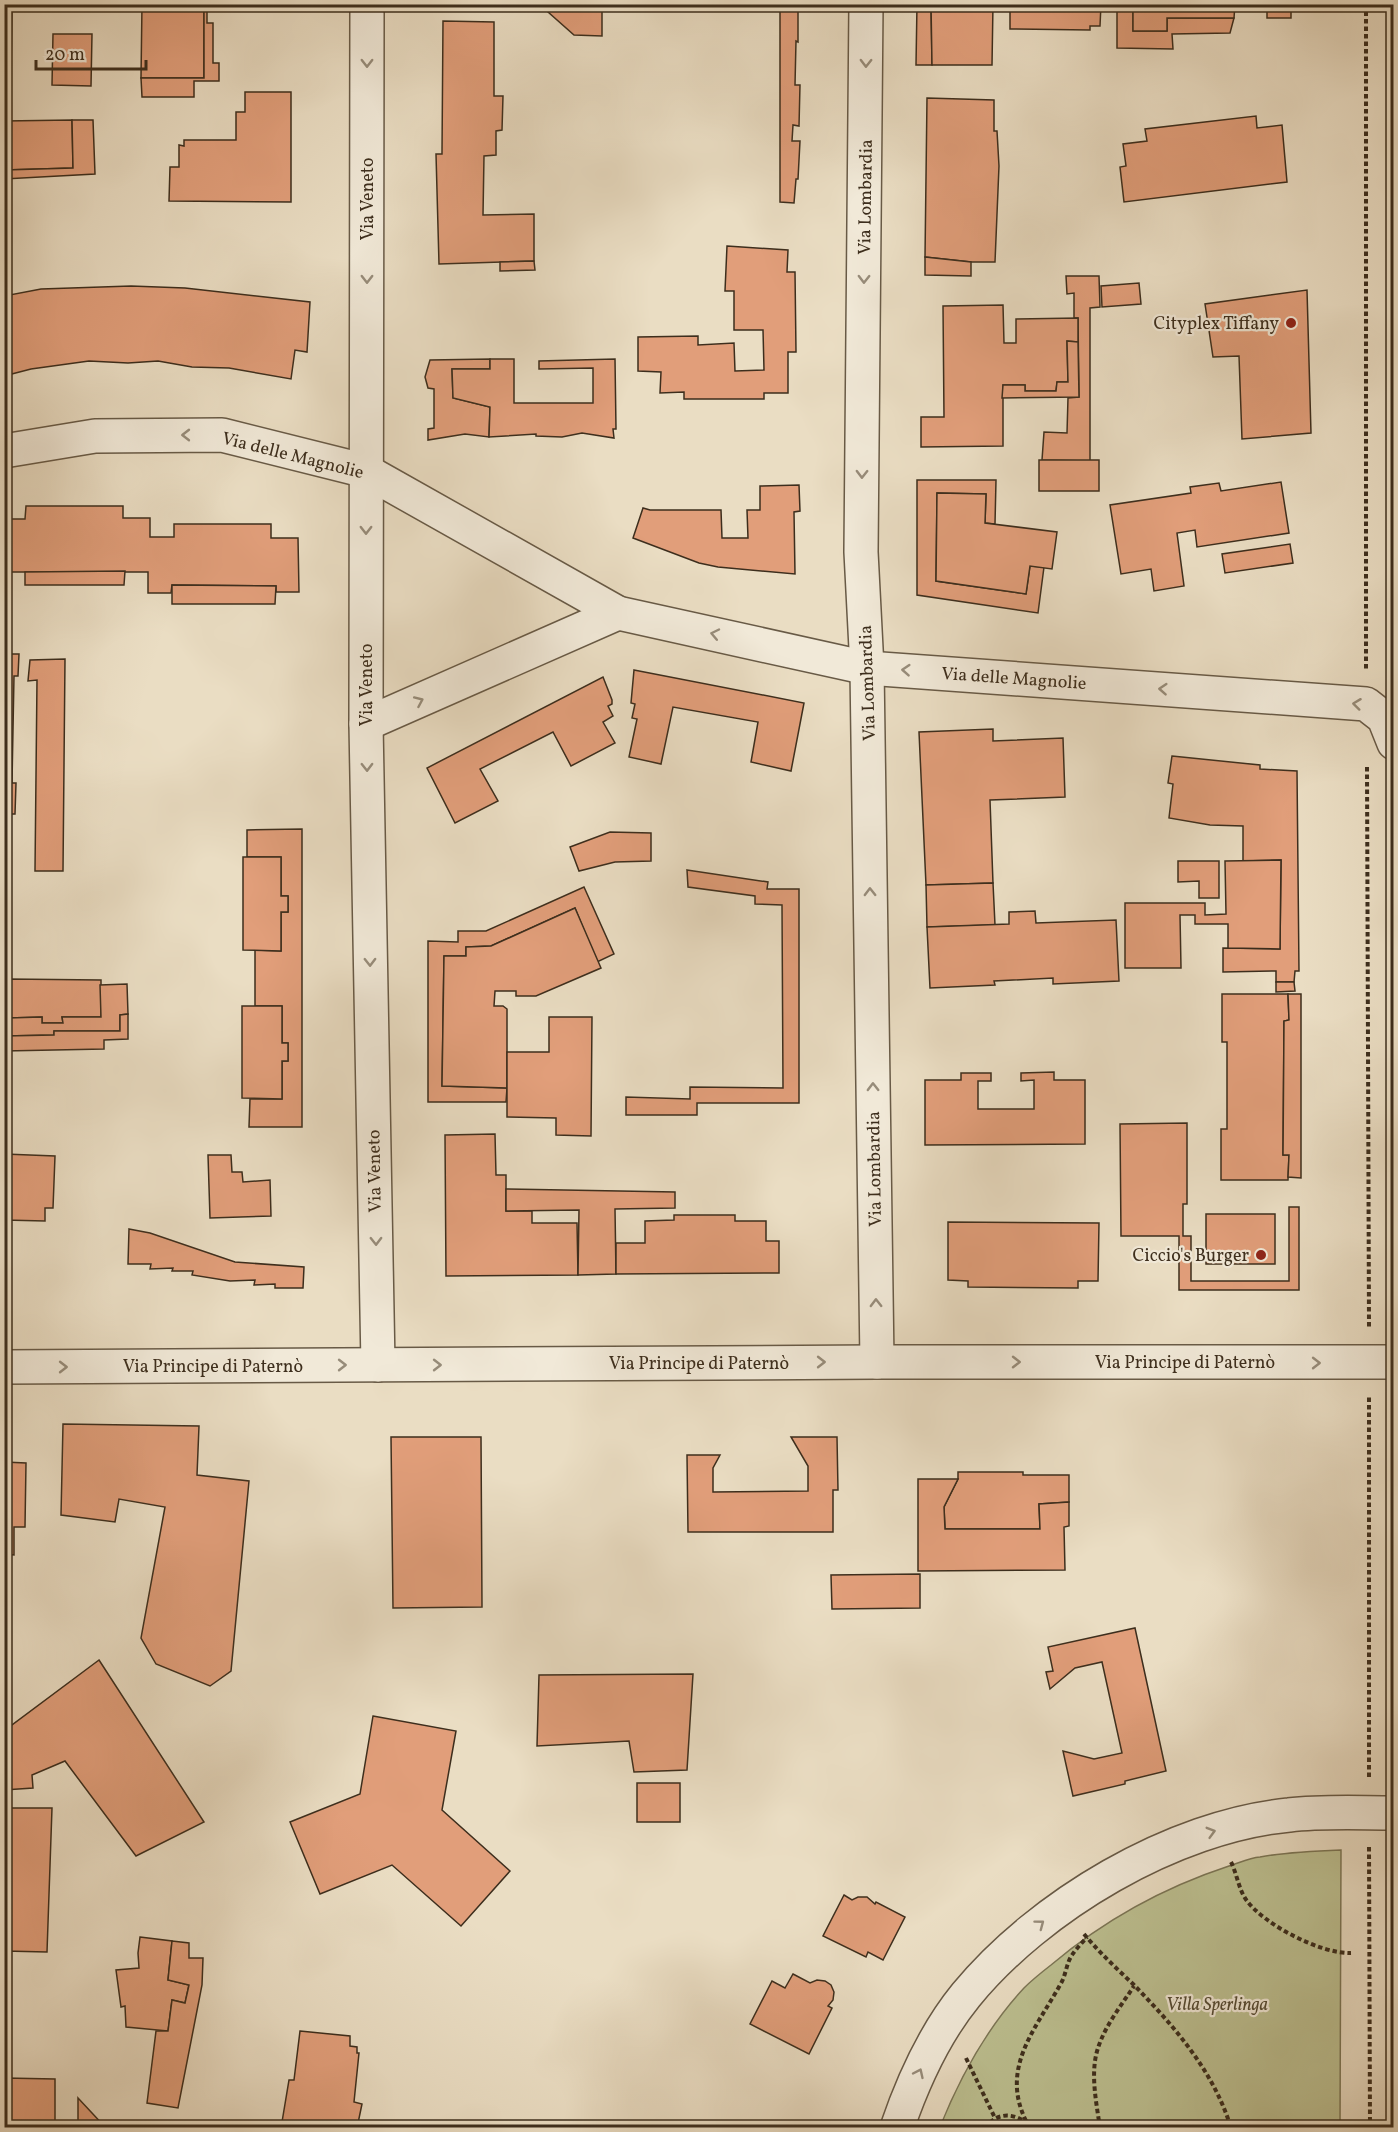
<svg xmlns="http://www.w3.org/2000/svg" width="1398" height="2132" viewBox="0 0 1398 2132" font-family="Vollkorn,serif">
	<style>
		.green { fill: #bcbf90; stroke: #7c7656; stroke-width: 1.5 }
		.building { fill: #e19e7a; stroke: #3d2e1d; stroke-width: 1.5 }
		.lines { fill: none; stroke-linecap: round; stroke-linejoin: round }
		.minor-casing { stroke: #685a46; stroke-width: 36 }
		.path { stroke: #3d2e1d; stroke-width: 4; stroke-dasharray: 4.5 3; stroke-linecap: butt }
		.minor { stroke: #f1e9d8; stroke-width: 33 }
		.oneway { stroke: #978c7a }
		.poi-dot { fill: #8f2418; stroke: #f1e9d8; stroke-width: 2 }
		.labels { text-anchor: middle; stroke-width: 4.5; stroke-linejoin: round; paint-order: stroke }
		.street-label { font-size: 18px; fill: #3d2e1d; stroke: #f1e9d8 }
		.poi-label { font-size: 18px; fill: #3d2e1d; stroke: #f1e9d8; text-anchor: end }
		.park-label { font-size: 18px; font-style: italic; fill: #564b34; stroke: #f1e9d8 }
	</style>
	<rect width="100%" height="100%" fill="#eaddc3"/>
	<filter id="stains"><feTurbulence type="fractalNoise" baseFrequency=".00333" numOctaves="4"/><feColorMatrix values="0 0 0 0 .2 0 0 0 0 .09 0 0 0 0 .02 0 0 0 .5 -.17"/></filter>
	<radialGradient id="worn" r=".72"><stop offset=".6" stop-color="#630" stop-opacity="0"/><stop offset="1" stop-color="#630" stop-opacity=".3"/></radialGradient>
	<path class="green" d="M1341,1850L1340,2127H940C960,2077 986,2029 1024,1988C1032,1980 1042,1972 1051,1965C1103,1921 1165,1887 1229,1866C1239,1863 1249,1858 1260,1857C1287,1852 1314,1851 1341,1850Z"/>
	<g class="building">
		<path d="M4,4H12L11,75H4Z"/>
		<path d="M142,4H204V78H141Z"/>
		<path d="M204,4H207V23H213V63H219V81H194V97H142L141,78H204Z"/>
		<path d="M244,4H302V10L243,11Z"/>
		<path d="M539,4H602V36L574,35Z"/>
		<path d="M780,4H798V42L796,41L795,85H800L799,126L793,125L792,141H800L798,179H796L794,203L780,202Z"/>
		<path d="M917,4H931L932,65H916Z"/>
		<path d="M931,4H993L992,65H932Z"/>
		<path d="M1010,4H1101L1100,26H1090V30L1010,29Z"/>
		<path d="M1117,4H1133V31H1167V18H1234L1230,33L1172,34L1173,49L1117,48Z"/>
		<path d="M1133,4H1235L1234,18H1167V31H1133Z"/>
		<path d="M1291,4V18H1267V5Z"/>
		<path d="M443,21L494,22V96H503L502,130L496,131V155L484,156L483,215L534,214V261L439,264L436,154H442Z"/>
		<path d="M53,34H92L91,86L52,85Z"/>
		<path d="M245,92H291V202L169,201L170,167H179V145L184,146V140H236V112H245Z"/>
		<path d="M927,98L994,100V131H997L999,166L995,262H971L925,257Z"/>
		<path d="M1256,116L1257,128L1282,125L1287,182L1124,202L1120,167L1126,166L1123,144L1147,141L1145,129Z"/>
		<path d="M72,120L73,168L4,170V121Z"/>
		<path d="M72,120H93L95,174L4,179V170L73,168Z"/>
		<path d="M727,246L788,250L787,272H795L796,352H788V393H764V399H684V392L660,393L661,372L638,371V337L698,336V345L734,343L735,371L764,370L763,330H734V291H725Z"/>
		<path d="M925,257L971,262V276L925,275Z"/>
		<path d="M534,261L535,270L500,271V262Z"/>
		<path d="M1066,276H1099L1100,307L1090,308V461L1042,460L1044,432L1067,433L1068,398L1079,397L1078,318H1074V293L1067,294Z"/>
		<path d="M1139,283L1141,304L1102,307L1101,286Z"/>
		<path d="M131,286L185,288L310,302L307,352L295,350L291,379L229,368L192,367L158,361L128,363L89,361L31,369L4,376V296L41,289Z"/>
		<path d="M1307,290L1311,433L1242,439L1239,356L1213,357L1205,304Z"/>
		<path d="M1003,305L1004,343H1016V319L1078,318V342L1067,341L1068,382H1057L1056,391H1025V385H1003V446L921,447V417H944L943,306Z"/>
		<path d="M1067,341L1078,342L1079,397L1002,398L1003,385H1025V391H1056L1057,382H1068Z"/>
		<path d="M490,359V369H452L453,398L490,407L489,437L465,434L428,440V429L434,428V389L428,388L425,377L430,360Z"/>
		<path d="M490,359H514V403H593V368L539,369V361L615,359L616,429H613L614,438L582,433L562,437L536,436V434L489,437L490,407L453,398L452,369H490Z"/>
		<rect x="1039" y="460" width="60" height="31"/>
		<path d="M917,480H996L995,524L985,523L986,494L937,493L936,581L1026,594L1030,566L1044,567L1038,613L917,595Z"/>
		<path d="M1281,482L1289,533L1197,547L1195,530L1177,533L1184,586L1154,591L1151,569L1121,574L1110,505L1191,493L1190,487L1219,483L1221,491Z"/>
		<path d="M799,485L800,511L794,512L795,574L718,567L699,563L633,538L643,508L650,510H721L722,538H748L747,510H760V486Z"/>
		<path d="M937,493L986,494L985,523L1057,532L1052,569L1030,566L1026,594L936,581Z"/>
		<path d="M26,506H123V518H150V537H174V524H271V538H298L299,592H276V586L172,585L171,593H148V572H4V519H25Z"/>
		<path d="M1290,544L1293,563L1225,573L1222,554Z"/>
		<path d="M125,571L124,585H25V572Z"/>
		<path d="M172,585L276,586L275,604H172Z"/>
		<path d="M4,629H7V654H19L18,676H14L12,783H16L15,814H11L9,869H4Z"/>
		<path d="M65,659L63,871H35L37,680L28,681L30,660Z"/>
		<path d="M634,670L804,703L791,771L751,762L758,722L673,707L661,764L629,757L637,719L632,718L635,704L631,703Z"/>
		<path d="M603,677L612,700V704L608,706L613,716L603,722L615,743L571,766L553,732L480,769L498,801L455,823L427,768Z"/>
		<path d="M993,729V741L1063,738L1065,797L990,800L993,883L926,885L919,732Z"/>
		<path d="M1172,756L1260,765V769L1297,771L1299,971H1295L1294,982H1276V971L1223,972V948L1280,949L1281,860L1243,861V826L1210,825L1169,818L1173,784L1168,783Z"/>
		<path d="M302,829V1127H249L250,1099H282V1061H288V1043H282V1006H255V950L281,951V912H288V896H281V857H247V830Z"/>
		<path d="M610,832L651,833V861L615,862L579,871L570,847Z"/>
		<path d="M243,857H281V896H288V912H281V951L243,950Z"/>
		<path d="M1281,860L1280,949L1228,948V924H1195V915H1180L1181,968H1125V903H1205V915L1226,914L1225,861Z"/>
		<path d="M1178,861H1219V898H1199V881L1178,882Z"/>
		<path d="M687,870L768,882L767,889H799V1103H697V1115H626V1097L690,1099V1087L783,1088L782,905L755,904V896L688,887Z"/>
		<path d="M993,883L995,925L927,927L926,885Z"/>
		<path d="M584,887L614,954L597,962L575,908L491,946L466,947V956H444L442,1086L507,1088L506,1102H428V941L458,942V931H486Z"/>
		<path d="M575,908L601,968L536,996H516V991H495L494,1006H503L507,1009V1088L442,1086L444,956H466V947L491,946Z"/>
		<path d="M1035,911L1036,923L1116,920L1119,981L1053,984V978L994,981L995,985L930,988L927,927L1009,924V912Z"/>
		<path d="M7,979L101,980V1017H62L63,1023H42V1017L8,1018Z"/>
		<path d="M1276,982H1294L1295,991L1276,992Z"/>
		<path d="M4,983H7L8,1018L42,1017V1023H63L62,1017H101L100,985L127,984L128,1014L120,1015V1031H54V1035L4,1036Z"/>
		<path d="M1222,994H1288L1289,1020L1284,1021L1283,1155H1289L1288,1180H1221V1129H1227V1042H1222Z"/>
		<path d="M1288,994H1301V1178L1288,1177L1289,1155H1283L1284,1021L1289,1020Z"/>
		<path d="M242,1006H282V1043H288V1061H282V1099L242,1098Z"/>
		<path d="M128,1014V1039L104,1040V1049L4,1051V1036L54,1035V1031H120V1015Z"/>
		<path d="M549,1017H592L591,1136L556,1135V1118L507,1117V1052H549Z"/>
		<path d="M1054,1072V1080H1085V1144L925,1145V1080H961V1073H991V1081H978V1109H1034V1080L1021,1081V1073Z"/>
		<path d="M1187,1123V1204H1183V1236H1191V1281H1289V1207H1299V1290H1179V1236H1121L1120,1124Z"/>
		<path d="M495,1134L496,1175H506V1211H532V1223H577L578,1275L446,1276L445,1135Z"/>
		<path d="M4,1154L55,1156L53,1208H45V1221L4,1220Z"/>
		<path d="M208,1155H231L232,1172H242L243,1182L270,1180L271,1216L210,1218Z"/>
		<path d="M506,1189L675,1192V1208L615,1209L616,1274L578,1275L579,1210L506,1211Z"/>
		<rect x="1206" y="1214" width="69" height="50"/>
		<path d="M674,1215H735V1221H766V1241H779V1273L616,1274V1243H645V1221L674,1220Z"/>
		<path d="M948,1222L1099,1223L1098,1281H1078V1288L968,1287V1281L948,1280Z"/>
		<path d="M129,1229L150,1233L235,1262L304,1267L303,1288H275V1284L254,1285L255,1280L230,1281L192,1275L193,1271H172L173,1268L150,1269L151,1264H128Z"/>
		<path d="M63,1424L199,1426L197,1475L249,1481L231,1671L210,1686L156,1664L141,1638L165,1507L119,1499L115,1522L61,1515Z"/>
		<path d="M391,1437H481L482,1607L393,1608Z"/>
		<path d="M791,1437H837L838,1490H833V1532H688L687,1455H720L713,1468V1492L808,1491V1466Z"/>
		<path d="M4,1462L26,1463L25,1527H14V1555L4,1554Z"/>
		<path d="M958,1472H1023V1475H1069V1502L1039,1504L1040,1529H945L944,1507L958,1479Z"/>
		<path d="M918,1479H958L944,1507L945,1529H1040L1039,1504L1069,1502V1526L1064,1527L1065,1570L918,1571Z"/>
		<path d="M920,1574V1608L832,1609L831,1575Z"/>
		<path d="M1135,1628L1166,1771L1125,1781V1784L1073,1796L1063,1751L1094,1759L1122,1753L1102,1662L1075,1668L1050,1689L1046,1672L1053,1671L1048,1647Z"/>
		<path d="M99,1660L204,1822L136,1856L65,1761L32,1775L33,1788L4,1790V1731Z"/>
		<path d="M693,1674L687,1770L634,1772L629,1741L537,1746L539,1675Z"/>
		<path d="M373,1716L456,1731L442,1810L510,1871L461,1926L392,1865L320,1894L290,1822L360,1794Z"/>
		<rect x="637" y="1783" width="43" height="39"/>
		<path d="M6,1808H52L47,1952L4,1951Z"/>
		<path d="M844,1895L852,1900L858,1897H867L875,1904L876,1902L905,1917L883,1960L868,1952L866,1957L823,1936Z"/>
		<path d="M140,1937L172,1941L168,1980L189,1985L185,2003L172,2000L168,2031L126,2027L125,2006L121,2007L116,1970L139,1968L138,1953Z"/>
		<path d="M172,1941L189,1943V1958H203L202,1985L178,2108L147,2103L156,2031H168L172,2000L185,2003L189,1985L168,1980Z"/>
		<path d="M793,1974L810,1983L817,1980L825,1981L831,1985L834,1992L833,2000L828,2006L832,2008L809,2054L750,2024L772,1981L785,1988Z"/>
		<path d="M300,2031L350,2036V2046L357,2047V2053H359L354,2102L362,2104L357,2128H281L289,2080H294Z"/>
		<path d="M4,2078L55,2079V2128H4Z"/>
		<path d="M78,2098L106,2128H78Z"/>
	</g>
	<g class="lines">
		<g class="minor-casing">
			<g id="minor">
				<path d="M367,4L366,724L378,1365"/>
				<path d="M866,4L861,552L867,668L877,1362"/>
				<path d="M4,451L95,436L222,435L366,471L618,613L867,668L1366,704L1384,718L1394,743"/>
				<path d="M366,724L618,613"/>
				<path d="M4,1367L877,1362H1394"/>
				<path d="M897,2128C913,2081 935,2033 966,1995C1039,1906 1173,1826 1289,1815C1323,1811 1359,1813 1394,1813"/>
			</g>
		</g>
		<g class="path">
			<path d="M1366,4V670"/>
			<path d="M1367,767L1369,1327"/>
			<path d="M1369,1777V1397"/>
			<path d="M1369,1847L1370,2128"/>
			<path d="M1231,1862C1237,1874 1239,1891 1247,1901C1265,1925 1321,1954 1351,1953"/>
			<path d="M1084,1934C1099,1952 1116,1968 1133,1984C1173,2025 1214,2071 1231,2128"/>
			<path d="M966,2058L995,2118"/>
			<path d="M1026,2121C1000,2068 1035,2030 1060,1985C1066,1976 1066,1964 1072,1955C1076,1949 1082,1943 1087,1937"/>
			<path d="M985,2128C998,2110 1018,2113 1032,2128"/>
			<path d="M1100,2128C1097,2107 1092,2083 1095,2061C1099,2033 1119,2009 1134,1986"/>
		</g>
		<use href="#minor" class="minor"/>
	</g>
	<defs><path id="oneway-chevron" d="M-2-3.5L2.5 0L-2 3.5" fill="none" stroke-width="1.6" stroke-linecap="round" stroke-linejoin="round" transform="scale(1.5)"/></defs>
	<g class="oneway">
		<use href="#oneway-chevron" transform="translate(367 63) rotate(90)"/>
		<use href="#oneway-chevron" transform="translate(866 63) rotate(91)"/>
		<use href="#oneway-chevron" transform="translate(367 279) rotate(90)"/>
		<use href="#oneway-chevron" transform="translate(864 279) rotate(91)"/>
		<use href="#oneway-chevron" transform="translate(186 435) rotate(180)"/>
		<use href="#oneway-chevron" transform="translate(862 474) rotate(91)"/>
		<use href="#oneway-chevron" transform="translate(366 530) rotate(90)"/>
		<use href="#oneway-chevron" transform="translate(715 634) rotate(-168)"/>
		<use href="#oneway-chevron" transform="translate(906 670) rotate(-176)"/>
		<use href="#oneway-chevron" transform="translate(1163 689) rotate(-176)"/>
		<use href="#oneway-chevron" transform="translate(419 701) rotate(-24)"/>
		<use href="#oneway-chevron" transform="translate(1357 704) rotate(-173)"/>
		<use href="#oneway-chevron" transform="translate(367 767) rotate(89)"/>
		<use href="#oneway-chevron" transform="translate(870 892) rotate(-91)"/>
		<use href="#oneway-chevron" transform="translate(370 962) rotate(89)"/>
		<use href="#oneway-chevron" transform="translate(873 1087) rotate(-91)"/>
		<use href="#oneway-chevron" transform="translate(376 1241) rotate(89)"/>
		<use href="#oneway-chevron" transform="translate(876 1303) rotate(-91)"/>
		<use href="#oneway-chevron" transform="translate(821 1362)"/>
		<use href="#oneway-chevron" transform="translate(1016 1362)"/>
		<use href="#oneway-chevron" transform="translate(1316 1363)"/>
		<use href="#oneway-chevron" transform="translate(342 1365)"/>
		<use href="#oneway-chevron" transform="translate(437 1365)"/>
		<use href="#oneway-chevron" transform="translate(63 1367)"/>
		<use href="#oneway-chevron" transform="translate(1211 1832) rotate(-16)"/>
		<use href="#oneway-chevron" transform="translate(1040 1924) rotate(-37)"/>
		<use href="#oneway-chevron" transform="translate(919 2073) rotate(-65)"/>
	</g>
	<g class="poi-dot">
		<circle cx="1291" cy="323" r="6"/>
		<circle cx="1261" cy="1255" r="6"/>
	</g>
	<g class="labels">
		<g class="street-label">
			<text transform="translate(865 197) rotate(-89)" y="6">Via Lombardia</text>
			<text transform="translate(367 199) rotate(-90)" y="6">Via Veneto</text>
			<text transform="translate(293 455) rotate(14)" y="6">Via delle Magnolie</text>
			<text transform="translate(1014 678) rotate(4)" y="6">Via delle Magnolie</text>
			<text transform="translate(867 683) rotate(-92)" y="6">Via Lombardia</text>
			<text transform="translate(366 685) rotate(-90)" y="6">Via Veneto</text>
			<text transform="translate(874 1169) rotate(-91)" y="6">Via Lombardia</text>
			<text transform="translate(374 1171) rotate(-91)" y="6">Via Veneto</text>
			<text x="1185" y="1368">Via Principe di Paternò</text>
			<text x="699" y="1369">Via Principe di Paternò</text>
			<text x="213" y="1372">Via Principe di Paternò</text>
		</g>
		<g class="poi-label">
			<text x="1279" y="329">Cityplex Tiffany</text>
			<text x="1249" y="1261">Ciccio's Burger</text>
		</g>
		<g class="park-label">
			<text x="1217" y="2010">Villa Sperlinga</text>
		</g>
	</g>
	<rect width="1398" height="2132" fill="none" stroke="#eaddc3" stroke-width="24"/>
	<rect x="6" y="6" width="1386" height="2120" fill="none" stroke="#3d2e1d" stroke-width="3"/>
	<rect x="12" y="12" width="1374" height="2108" fill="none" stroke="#3d2e1d" stroke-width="1.5"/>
	<path d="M36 60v9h110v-9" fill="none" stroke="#3d2e1d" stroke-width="3"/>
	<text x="45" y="60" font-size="18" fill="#3d2e1d" stroke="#f1e9d8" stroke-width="4.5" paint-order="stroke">20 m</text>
	<rect width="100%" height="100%" filter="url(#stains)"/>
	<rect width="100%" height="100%" fill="url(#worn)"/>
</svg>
